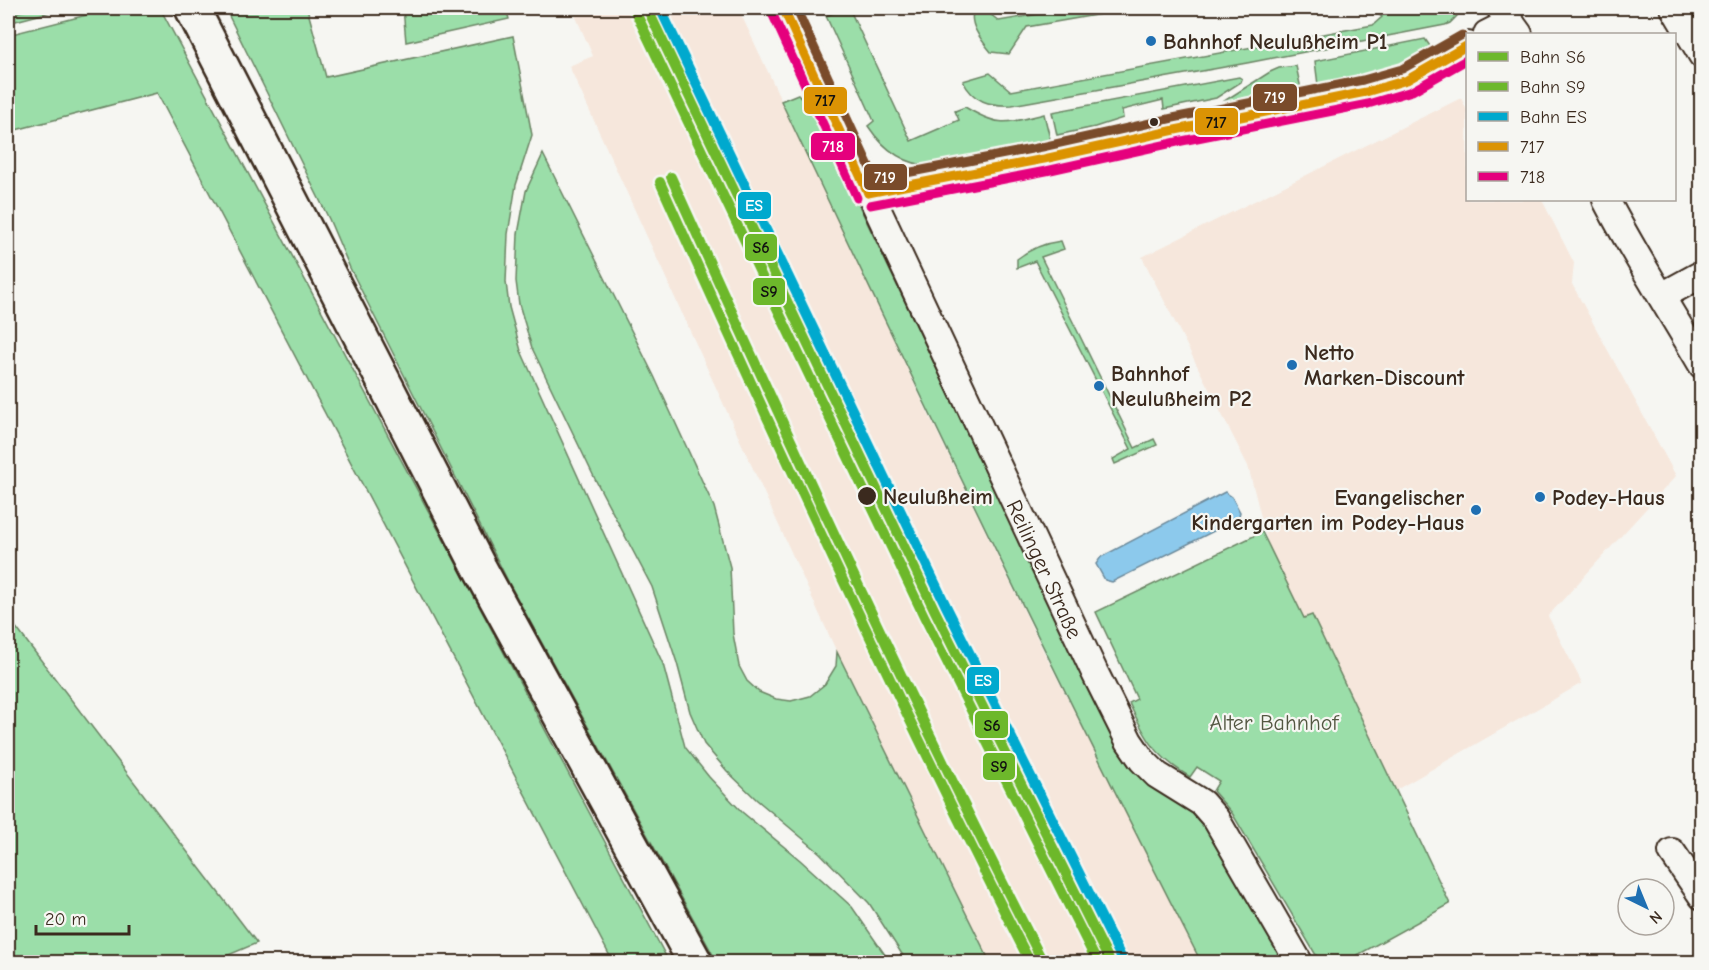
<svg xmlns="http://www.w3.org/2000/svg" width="1709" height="970" viewBox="0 0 1709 970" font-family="'Comic Neue',sans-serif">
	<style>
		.built { fill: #f6e7dc }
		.green { fill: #9bdea9; stroke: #6b8464; stroke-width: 1.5 }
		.water { fill: #8cc9ec; stroke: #6c899a; stroke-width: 1.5 }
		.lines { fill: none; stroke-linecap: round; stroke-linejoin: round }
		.minor-casing { stroke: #3b2a1e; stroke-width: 30 }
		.primary-casing { stroke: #3b2a1e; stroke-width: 38 }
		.minor { stroke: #f6f6f2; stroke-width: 26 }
		.primary { stroke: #f6f6f2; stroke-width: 33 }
		.bus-1-casing { stroke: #f6f6f2; stroke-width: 14 }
		.bus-2-casing { stroke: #f6f6f2; stroke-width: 14 }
		.bus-3-casing { stroke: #f6f6f2; stroke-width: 14 }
		.bus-1 { stroke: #db9304; stroke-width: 9 }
		.bus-2 { stroke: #e5007d; stroke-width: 9 }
		.bus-3 { stroke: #7a4b2a; stroke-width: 9 }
		.rail-1-casing { stroke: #f6f6f2; stroke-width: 15 }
		.rail-2-casing { stroke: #f6f6f2; stroke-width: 15 }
		.rail-3-casing { stroke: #f6f6f2; stroke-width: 15 }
		.rail-1 { stroke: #6db82b; stroke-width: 10 }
		.rail-2 { stroke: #6db82b; stroke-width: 10 }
		.rail-3 { stroke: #00a9ce; stroke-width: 10 }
		.poi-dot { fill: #1f6fb2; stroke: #f6f6f2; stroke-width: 2 }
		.bus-dot { fill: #3b2a1e; stroke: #f6f6f2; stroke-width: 2 }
		.labels { text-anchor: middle; stroke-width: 4.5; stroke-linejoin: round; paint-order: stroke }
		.poi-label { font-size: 22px; font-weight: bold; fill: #3b2a1e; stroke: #f6f6f2; text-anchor: start }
		.stop-label { font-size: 22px; font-weight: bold; fill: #3b2a1e; stroke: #f6f6f2; text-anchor: start }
		.street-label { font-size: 22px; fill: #3b2a1e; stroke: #f6f6f2 }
		.park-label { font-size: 22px; fill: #535741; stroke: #f6f6f2 }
		.line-badge { stroke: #f6f6f2; stroke-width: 2 }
		.badge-label { font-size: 16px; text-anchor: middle; font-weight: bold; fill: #fff }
		.pale-badge-label { font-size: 16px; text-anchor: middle; font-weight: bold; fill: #111 }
	</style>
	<rect width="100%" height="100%" fill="#f6f6f2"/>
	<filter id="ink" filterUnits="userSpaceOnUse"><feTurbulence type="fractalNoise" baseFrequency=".0167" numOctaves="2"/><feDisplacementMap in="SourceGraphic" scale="12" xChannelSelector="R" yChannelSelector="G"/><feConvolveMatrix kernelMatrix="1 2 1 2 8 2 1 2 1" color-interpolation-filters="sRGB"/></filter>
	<g filter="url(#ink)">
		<g class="built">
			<path d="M572,8H738L927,411L1045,654L1201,962H990L861,705L569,66L593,56Z"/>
			<path d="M1461,98L1467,110L1468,200H1542L1574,263L1572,284L1676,476L1548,616L1582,683L1396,790L1312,615L1304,619L1268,544L1248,466L1142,257Z"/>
		</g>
		<g class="green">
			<path d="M37,8H65L8,23V14Z"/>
			<path d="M114,8H160L669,962H613L157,93L8,132V35Z"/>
			<path d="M225,8H307L326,77L513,36L532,135L516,185L508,234L506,282L509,307L521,351L663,664L685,747L709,777L742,812L800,860L852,907L890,962H717L509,583L350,268L329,219Z"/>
			<path d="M403,8H506L509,19L406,42Z"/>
			<path d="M846,8H849L911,141L959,120L955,111L965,107C1000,128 1006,123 1044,114L1051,143L933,166C904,165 884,150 868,126L874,121L826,16Z"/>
			<path d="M975,8H996L990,14L999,21L1073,8H1136L1027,27L1009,54L991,52C982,41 966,22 975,8Z"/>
			<path d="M1370,8H1456L1457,16L1450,23L1445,25L1247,63L1012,105C990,106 973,102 963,81L990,73L1011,91L1373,25L1382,17Z"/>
			<path d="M1425,39L1432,49L1396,66L1377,72L1318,85L1315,61Z"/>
			<path d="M1296,66L1301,89L1218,105L1270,72L1279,68Z"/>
			<path d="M1239,77L1242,79L1241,82L1216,98L1164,109L1163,100L1122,110L1123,118L1095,127L1057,135L1052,112Z"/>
			<path d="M798,94L817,117L1102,717L1124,755L1174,799L1201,820L1216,839L1287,962H1201C1056,678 917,390 781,101Z"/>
			<path d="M543,154L654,376L714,507L730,567L733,634L739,666L747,681L759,692L776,699L791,701L810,696L825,684L836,666L837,652L990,962H907L869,903L820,853L757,800L727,771L704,744L690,712L677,663L652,587L595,479L532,348L519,304L516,281L518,234L526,191Z"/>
			<path d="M1061,241L1064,249L1041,257L1135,448L1154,439L1157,445L1115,464L1113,459L1131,449L1035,261L1017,268V259C1030,249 1045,243 1061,241Z"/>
			<path d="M1262,532L1304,618L1312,615L1450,904L1345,962H1320L1232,813L1213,791L1219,781L1197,767L1190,777C1155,756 1146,739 1129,703L1137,699L1096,612Z"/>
			<path d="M8,617L257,943L212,962H8Z"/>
		</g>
		<path class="water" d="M1225,492L1232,497L1240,512L1238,519L1112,582L1105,580L1096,564L1101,557Z"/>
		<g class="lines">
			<g class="minor-casing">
				<g id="minor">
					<path d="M783,8L1095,673L1129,741L1142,760L1157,775L1202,803L1216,819L1299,962"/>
					<path d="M1500,8L1519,34"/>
					<path d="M1674,8L1702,55"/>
					<path d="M1487,34L1511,22"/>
					<path d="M868,193L1044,159L1175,130L1366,92L1407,80L1468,45"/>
					<path d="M1606,200C1635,256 1670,310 1702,365"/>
					<path d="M1662,296L1702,274"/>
					<path d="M1672,852L1702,896"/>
				</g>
			</g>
			<g class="primary-casing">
				<path id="primary" d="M192,8L480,569L695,962"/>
			</g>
			<use href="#minor" class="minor"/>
			<use href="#primary" class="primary"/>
			<g class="bus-1-casing">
				<g id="bus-1">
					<path d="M783,8L868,193"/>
					<path d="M868,193L1044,159L1175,130L1366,92L1407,80L1468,45"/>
				</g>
			</g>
			<g class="bus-2-casing">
				<g id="bus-2">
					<path d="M772,13L857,198"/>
					<path d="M870,205L1046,171L1177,142L1368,104L1412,91L1468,59"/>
				</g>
			</g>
			<g class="bus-3-casing">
				<path id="bus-3" d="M796,8L875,179L1042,147L1173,118L1363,80L1402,69L1462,35"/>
			</g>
			<use href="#bus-1" class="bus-1"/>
			<use href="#bus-2" class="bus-2"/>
			<use href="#bus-3" class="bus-3"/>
			<g class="rail-1-casing">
				<g id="rail-1">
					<path d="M647,8L935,611L1110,962"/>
					<path d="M671,177C790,441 911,704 1043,962"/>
				</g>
			</g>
			<g class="rail-2-casing">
				<g id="rail-2">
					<path d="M636,13L924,616L1097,962"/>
					<path d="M660,182C778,445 899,706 1030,962"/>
				</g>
			</g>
			<g class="rail-3-casing">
				<path id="rail-3" d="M660,8L946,606L1121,957"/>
			</g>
			<use href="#rail-1" class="rail-1"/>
			<use href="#rail-2" class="rail-2"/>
			<use href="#rail-3" class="rail-3"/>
		</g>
	</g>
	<g class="poi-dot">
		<circle cx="1151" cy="41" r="6"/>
		<circle cx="1292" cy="365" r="6"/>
		<circle cx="1099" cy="386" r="6"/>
		<circle cx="1540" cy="497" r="6"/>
		<circle cx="1476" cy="510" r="6"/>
	</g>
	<g class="bus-dot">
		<circle cx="1154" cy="122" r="5"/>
		<circle cx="867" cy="496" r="10"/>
	</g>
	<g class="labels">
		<g class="poi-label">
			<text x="1163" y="49">Bahnhof Neulußheim P1</text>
			<text x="1304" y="360">Netto<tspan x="1304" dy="25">Marken-Discount</tspan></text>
			<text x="1111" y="381">Bahnhof<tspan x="1111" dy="25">Neulußheim P2</tspan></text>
			<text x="1464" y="505" text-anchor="end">Evangelischer<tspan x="1464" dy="25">Kindergarten im Podey-Haus</tspan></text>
			<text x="1552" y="505">Podey-Haus</text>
		</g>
		<g class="stop-label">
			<text x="883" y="504">Neulußheim</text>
		</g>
		<g class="street-label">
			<text transform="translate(1045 569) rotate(65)" y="8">Reilinger Straße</text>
		</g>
		<g class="park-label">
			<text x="1274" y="730">Alter Bahnhof</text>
		</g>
	</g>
	<g class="line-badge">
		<rect x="1252" y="83" width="46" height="29" rx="6" fill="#7a4b2a"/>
		<rect x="803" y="86" width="45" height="29" rx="6" fill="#db9304"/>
		<rect x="1194" y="107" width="45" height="29" rx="6" fill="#db9304"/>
		<rect x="810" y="132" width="46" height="29" rx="6" fill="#e5007d"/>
		<rect x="863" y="163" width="45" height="28" rx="6" fill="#7a4b2a"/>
		<rect x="737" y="191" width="35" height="29" rx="6" fill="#00a9ce"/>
		<rect x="744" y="233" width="34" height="29" rx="6" fill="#6db82b"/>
		<rect x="752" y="277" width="34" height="29" rx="6" fill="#6db82b"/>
		<rect x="966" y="666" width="34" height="29" rx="6" fill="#00a9ce"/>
		<rect x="974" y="710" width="35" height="29" rx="6" fill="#6db82b"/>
		<rect x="982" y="752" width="34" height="29" rx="6" fill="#6db82b"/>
	</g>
	<g class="badge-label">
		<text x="1275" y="103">719</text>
		<text x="833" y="152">718</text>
		<text x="885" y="183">719</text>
		<text x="754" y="211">ES</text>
		<text x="983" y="686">ES</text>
	</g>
	<g class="pale-badge-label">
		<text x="825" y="106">717</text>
		<text x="1216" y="128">717</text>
		<text x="761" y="253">S6</text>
		<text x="769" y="297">S9</text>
		<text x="992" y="731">S6</text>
		<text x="999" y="772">S9</text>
	</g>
	<rect width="1709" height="970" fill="none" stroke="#f6f6f2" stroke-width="30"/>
	<rect x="15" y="15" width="1679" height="940" fill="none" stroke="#3b2a1e" stroke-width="2" filter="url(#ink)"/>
	<rect x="1466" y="33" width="210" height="168" fill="#f6f6f2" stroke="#aba49d" stroke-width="1.5"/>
	<rect x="1478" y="52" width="30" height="9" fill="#6db82b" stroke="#aba49d" stroke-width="1.5"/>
	<text x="1520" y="63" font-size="18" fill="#3b2a1e">Bahn S6</text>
	<rect x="1478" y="82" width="30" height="9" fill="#6db82b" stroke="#aba49d" stroke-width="1.5"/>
	<text x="1520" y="93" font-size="18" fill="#3b2a1e">Bahn S9</text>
	<rect x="1478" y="112" width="30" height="9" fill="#00a9ce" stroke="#aba49d" stroke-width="1.5"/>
	<text x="1520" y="123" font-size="18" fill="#3b2a1e">Bahn ES</text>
	<rect x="1478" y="142" width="30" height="9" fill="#db9304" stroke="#aba49d" stroke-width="1.5"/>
	<text x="1520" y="153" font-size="18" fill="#3b2a1e">717</text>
	<rect x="1478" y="172" width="30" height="9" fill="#e5007d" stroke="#aba49d" stroke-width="1.5"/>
	<text x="1520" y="183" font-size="18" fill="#3b2a1e">718</text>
	<g transform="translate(1646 907) rotate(137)"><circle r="28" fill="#f6f6f2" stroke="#aba49d" stroke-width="1.5"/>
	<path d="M0-4.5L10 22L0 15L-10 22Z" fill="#1f6fb2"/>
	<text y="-9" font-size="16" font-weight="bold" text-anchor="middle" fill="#3b2a1e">N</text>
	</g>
	<path d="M36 925v9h93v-9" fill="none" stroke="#3b2a1e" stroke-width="3"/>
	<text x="45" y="925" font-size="18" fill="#3b2a1e" stroke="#f6f6f2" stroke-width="4.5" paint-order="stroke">20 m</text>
</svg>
